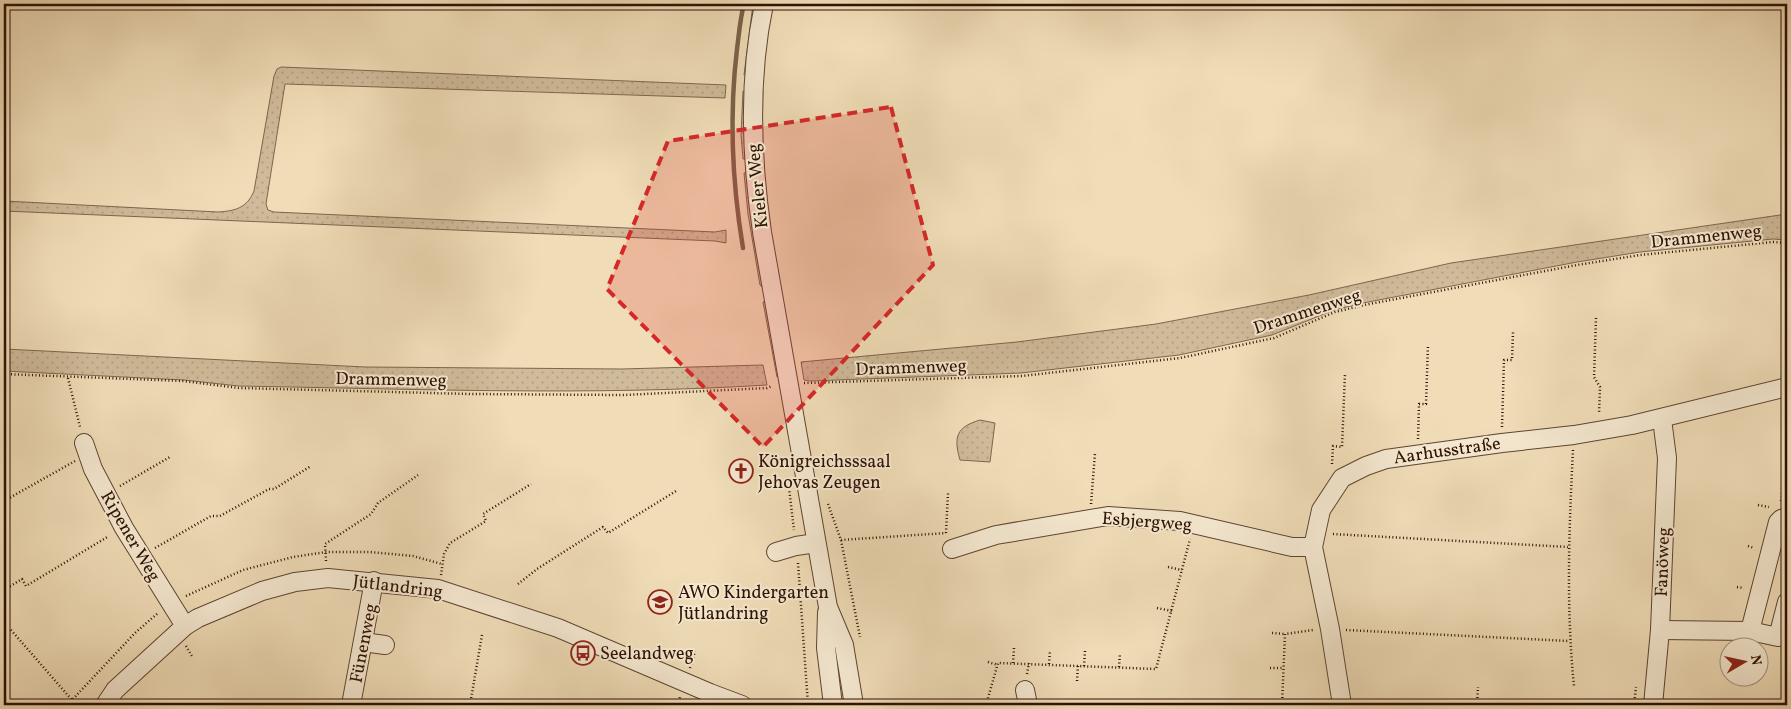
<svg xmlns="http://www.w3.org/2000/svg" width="1791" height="709" viewBox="0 0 1791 709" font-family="Vollkorn,serif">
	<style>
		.grass { fill: url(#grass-dots); stroke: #7e664e }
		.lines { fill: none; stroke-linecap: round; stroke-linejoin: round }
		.stream { stroke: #7b624a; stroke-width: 4.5 }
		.minor-casing { stroke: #5e4430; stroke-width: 20 }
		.path { stroke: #2e1103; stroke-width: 2.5; stroke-dasharray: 1 2.5; stroke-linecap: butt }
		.minor { stroke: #f5e9d1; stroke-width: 18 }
		.marked { fill: #d62828; fill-opacity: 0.2; stroke: #d62828; stroke-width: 4; stroke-dasharray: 10 6; stroke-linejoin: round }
		.labels { text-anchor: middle; stroke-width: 4; stroke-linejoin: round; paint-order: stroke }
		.street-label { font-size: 18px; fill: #2e1103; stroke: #f5e9d1 }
		.poi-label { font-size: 18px; fill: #2e1103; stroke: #f5e9d1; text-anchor: start }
	</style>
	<defs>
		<pattern id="grass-dots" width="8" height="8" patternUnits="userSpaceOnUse" patternTransform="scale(1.25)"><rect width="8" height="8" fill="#cfba99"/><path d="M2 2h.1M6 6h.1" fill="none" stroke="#b29f82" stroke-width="1.8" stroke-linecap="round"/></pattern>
	</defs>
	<rect width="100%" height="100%" fill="#f0ddb8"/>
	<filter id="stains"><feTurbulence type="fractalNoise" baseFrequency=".004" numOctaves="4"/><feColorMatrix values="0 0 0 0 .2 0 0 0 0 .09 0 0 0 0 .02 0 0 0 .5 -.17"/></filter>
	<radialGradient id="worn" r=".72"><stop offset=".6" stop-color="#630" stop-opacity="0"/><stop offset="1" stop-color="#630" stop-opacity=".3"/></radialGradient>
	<g class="grass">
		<path d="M753,4H756L746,75H744Z"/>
		<path d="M281,67L726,85L725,98L285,84L266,204L268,210L274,212L715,232L726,230V243L715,241L4,211V201L218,212C235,211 247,208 254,191L274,76L277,69Z"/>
		<path d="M743,91L745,92V159H743L741,135Z"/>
		<path d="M744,173H746L751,214L763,288L760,285L748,214Z"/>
		<path d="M1787,214V240L1773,239L1640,252L1577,262L1363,303L1334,310L1272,335L1179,355L1021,373L810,381L804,380L801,362L1017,342L1156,324L1309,295L1451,263Z"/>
		<path d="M765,301L780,376L777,377L763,302Z"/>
		<path d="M4,349L365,367L622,369L763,365L767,385C591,396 415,389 239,386L184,380L4,371Z"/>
		<path d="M980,420L995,423L990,462L960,460C953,436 957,427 980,420Z"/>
	</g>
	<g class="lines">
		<path class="stream" d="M743,248C732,182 729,116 737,49C739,34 740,19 744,4"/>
		<g class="minor-casing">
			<g id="minor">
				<path d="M764,4C748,80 751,156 762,232L828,607L844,645L854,705"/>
				<path d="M84,443L93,469L124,528L185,626"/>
				<path d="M952,549L996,535L1108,516L1180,521L1292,547H1313"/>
				<path d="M776,552L796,546L816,543"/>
				<path d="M827,612L826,648L833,705"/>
				<path d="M1660,630L1750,631L1778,637L1787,602"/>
				<path d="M1750,631L1778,522L1781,519L1787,517"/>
				<path d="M363,642L385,645"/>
				<path d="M1025,690L1028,705"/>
				<path d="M105,705L115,690L185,626L198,618L262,591L295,582L328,578L438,589L558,628L710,693L742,705"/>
				<path d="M351,705L374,581"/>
				<path d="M1342,705L1330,629L1313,547L1321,510L1342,478L1366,466L1386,459L1502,443L1574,435L1632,425L1787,387"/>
				<path d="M1653,705L1660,630L1667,458L1662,419"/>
			</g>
		</g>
		<g class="path">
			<path d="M1596,318L1594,377L1600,387L1599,414"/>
			<path d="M4,374L183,381L239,388L471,394L624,395L767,388L772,386"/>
			<path d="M68,378L80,427"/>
			<path d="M804,383L1022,376L1180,358L1274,338L1335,312L1364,305L1577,265L1640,255L1773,242L1787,243"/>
			<path d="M1502,427L1504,360H1512L1513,332"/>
			<path d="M1418,439L1419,404H1426L1428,345"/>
			<path d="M1573,450C1569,529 1566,607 1574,686"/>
			<path d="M1332,464L1333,446L1342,447L1345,373"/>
			<path d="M120,486L170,457"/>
			<path d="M789,488L794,530"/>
			<path d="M4,501L75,461"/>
			<path d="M1781,501L1782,493"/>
			<path d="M828,504L841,540L860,637"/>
			<path d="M1091,504L1095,453"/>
			<path d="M1758,505L1769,507"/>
			<path d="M946,533L948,493"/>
			<path d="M1333,534L1568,547"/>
			<path d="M841,540L946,533"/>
			<path d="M1748,546L1754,548"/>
			<path d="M155,548L211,516H220L269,489H274L311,466"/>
			<path d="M326,561L325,544L371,514L378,503L418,475"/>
			<path d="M798,563L808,705"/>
			<path d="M1168,567L1182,570"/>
			<path d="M441,575L444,554L450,543L486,521L483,514L531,484"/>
			<path d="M518,584L537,569L603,527L608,533L676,491"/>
			<path d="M1737,587L1744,588"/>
			<path d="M4,590L22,579L26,586L109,536"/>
			<path d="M186,596L243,570L293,557L326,552H370L413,556L442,564"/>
			<path d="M1157,608L1172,611"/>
			<path d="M4,622L72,700L79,705"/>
			<path d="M1346,630L1569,641"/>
			<path d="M1272,633L1285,634"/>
			<path d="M186,646L193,658"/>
			<path d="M988,662L998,665"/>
			<path d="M1013,663L1014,648"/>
			<path d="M1049,664L1050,650"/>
			<path d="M1084,666L1085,651"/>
			<path d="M1119,667L1120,653"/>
			<path d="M690,668L695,651"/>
			<path d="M1270,668H1284"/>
			<path d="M1027,674L1029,663"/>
			<path d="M1077,681L1078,665"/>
			<path d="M978,701L987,703"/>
			<path d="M464,702L471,703"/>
			<path d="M1268,704L1282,705"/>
			<path d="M69,705L72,700L135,633L158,613"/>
			<path d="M470,705L482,635"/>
			<path d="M678,705L680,697"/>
			<path d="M986,705L998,663L1156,669L1190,539"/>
			<path d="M1282,705L1285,634L1313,630"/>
			<path d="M1477,705L1478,687"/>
			<path d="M1634,705L1636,687"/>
		</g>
		<use href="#minor" class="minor"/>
	</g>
	<path class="marked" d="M891,107L933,265L763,447L607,289L668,141Z"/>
	<defs>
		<g id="church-ring" transform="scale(1.25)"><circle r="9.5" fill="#f5e9d1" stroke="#8f2418" stroke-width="1.5"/><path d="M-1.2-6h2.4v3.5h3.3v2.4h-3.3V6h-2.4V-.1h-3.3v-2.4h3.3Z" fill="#8f2418"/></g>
		<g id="school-ring" transform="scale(1.25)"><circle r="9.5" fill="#f5e9d1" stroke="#8f2418" stroke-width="1.5"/><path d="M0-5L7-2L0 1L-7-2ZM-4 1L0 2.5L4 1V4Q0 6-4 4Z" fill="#8f2418"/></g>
		<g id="bus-ring" transform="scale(1.25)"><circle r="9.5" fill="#f5e9d1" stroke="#8f2418" stroke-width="1.5"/><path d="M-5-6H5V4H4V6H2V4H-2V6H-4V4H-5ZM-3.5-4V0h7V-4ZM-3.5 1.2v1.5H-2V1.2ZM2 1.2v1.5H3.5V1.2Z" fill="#8f2418"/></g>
	</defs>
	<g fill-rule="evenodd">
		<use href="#church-ring" x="741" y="471"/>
		<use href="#school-ring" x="660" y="602"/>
		<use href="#bus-ring" x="583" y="653"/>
	</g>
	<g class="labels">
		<g class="street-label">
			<text transform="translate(757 186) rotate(-96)" y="6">Kieler Weg</text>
			<text transform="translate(1706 236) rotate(-6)" y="6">Drammenweg</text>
			<text transform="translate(1307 311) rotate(-18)" y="6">Drammenweg</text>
			<text transform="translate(911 367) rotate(-2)" y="6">Drammenweg</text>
			<text transform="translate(391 379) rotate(1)" y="6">Drammenweg</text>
			<text transform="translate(1447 450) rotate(-8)" y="6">Aarhusstraße</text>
			<text transform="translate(1147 521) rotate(4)" y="6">Esbjergweg</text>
			<text transform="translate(131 536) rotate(60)" y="6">Ripener Weg</text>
			<text transform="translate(1662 562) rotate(-88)" y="6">Fanöweg</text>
			<text transform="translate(398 586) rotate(7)" y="6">Jütlandring</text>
			<text transform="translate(363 643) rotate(-79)" y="6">Fünenweg</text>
		</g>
		<g class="poi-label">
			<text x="758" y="467">Königreichsssaal<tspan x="758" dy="21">Jehovas Zeugen</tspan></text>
			<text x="678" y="598">AWO Kindergarten<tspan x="678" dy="21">Jütlandring</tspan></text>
			<text x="600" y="659">Seelandweg</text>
		</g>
	</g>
	<rect width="1791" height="709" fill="none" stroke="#f0ddb8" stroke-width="20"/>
	<rect x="5" y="5" width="1781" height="699" fill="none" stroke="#2e1103" stroke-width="2.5"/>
	<rect x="10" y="10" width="1771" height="689" fill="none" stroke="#2e1103"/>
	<g transform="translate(1744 662) rotate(81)"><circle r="24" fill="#f5e9d1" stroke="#a5937f"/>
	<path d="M0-4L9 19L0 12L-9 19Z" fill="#8f2418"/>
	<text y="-8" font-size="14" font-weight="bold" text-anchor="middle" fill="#2e1103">N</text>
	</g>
	<rect width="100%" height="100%" filter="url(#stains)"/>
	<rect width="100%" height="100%" fill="url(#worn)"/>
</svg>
